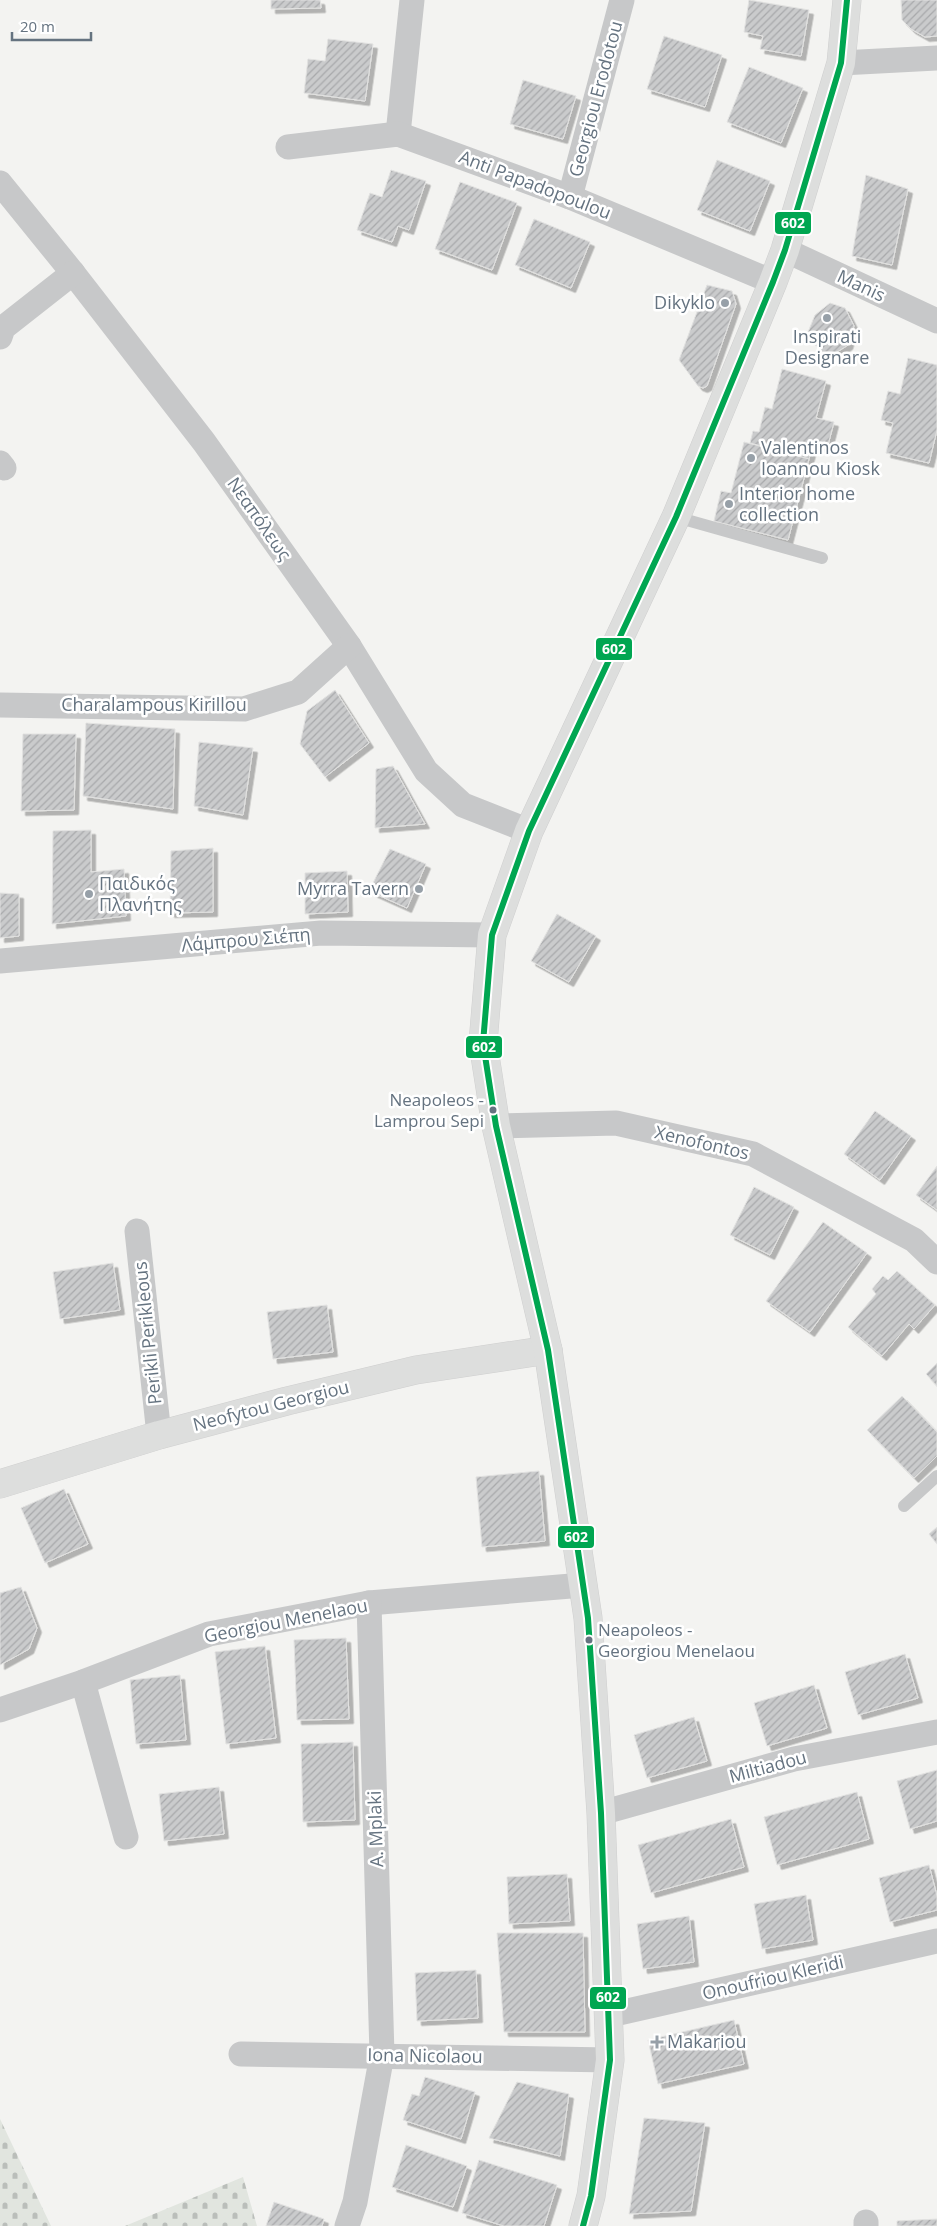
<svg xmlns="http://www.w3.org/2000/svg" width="937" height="2226" viewBox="0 0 937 2226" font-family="'Open Sans',sans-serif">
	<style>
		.cemetery { fill: url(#cemetery-stones) }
		.building { fill: url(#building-hatch); stroke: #e2e2e1; filter: url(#shadow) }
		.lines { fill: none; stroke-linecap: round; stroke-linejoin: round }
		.secondary-casing { stroke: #cfcfcf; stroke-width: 29 }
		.lane { stroke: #c7c8c9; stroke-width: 12 }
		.street { stroke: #c7c8c9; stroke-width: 25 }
		.secondary { stroke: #dddedd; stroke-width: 28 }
		.bus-1-casing { stroke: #fff; stroke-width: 10 }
		.bus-1 { stroke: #00a651; stroke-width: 6 }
		.poi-dot { fill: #97a0a8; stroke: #fff; stroke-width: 2 }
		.bus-dot { fill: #657380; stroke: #fff; stroke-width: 2 }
		.labels { text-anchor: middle; stroke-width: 5; stroke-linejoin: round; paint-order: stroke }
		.bus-label { font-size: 17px; fill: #657380; stroke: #fff; text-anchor: end }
		.street-label { font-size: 18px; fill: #657380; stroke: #fff }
		.poi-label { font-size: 18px; fill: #657380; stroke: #fff; text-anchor: start }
		.line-badge { stroke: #fff; stroke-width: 2 }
		.badge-label { font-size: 14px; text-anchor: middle; font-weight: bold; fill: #fff }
	</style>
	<defs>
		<pattern id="cemetery-stones" width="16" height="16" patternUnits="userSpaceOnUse" patternTransform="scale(1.25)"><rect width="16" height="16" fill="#e1e5df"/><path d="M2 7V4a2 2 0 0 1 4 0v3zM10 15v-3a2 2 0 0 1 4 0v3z" fill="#babeba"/></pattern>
		<pattern id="building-hatch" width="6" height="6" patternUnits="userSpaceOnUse" patternTransform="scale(1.25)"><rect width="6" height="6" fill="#cacbcc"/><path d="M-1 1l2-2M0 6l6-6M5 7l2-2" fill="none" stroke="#a8a9ab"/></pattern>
		<filter id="shadow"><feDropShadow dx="4.5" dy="4.5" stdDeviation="0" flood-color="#0004"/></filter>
	</defs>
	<rect width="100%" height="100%" fill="#f3f3f1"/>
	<g class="cemetery">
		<path d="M0,2119L51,2226H0Z"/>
		<path d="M243,2177L257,2226H125Z"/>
	</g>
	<g class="building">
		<path d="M271,0H320L321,8L271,9Z"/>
		<path d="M749,0L809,10L801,56L760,49L763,36L744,32Z"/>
		<path d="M901,0H937V36L925,37L911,29L902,20Z"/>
		<path d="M664,36L722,55L705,107L647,89Z"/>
		<path d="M328,39L373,44L365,101L304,93L308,59L325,61Z"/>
		<path d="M749,67L803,88L781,143L727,122Z"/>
		<path d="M523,80L576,96L563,139L510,124Z"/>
		<path d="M717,160L770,181L750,231L697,210Z"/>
		<path d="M391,170L426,181L409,230L398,226L392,242L357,230L370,193L382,197Z"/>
		<path d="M866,175L908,189L892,265L852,256Z"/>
		<path d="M460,182L517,203L492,270L435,249Z"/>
		<path d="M534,219L590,242L571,288L515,265Z"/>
		<path d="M707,285L732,291L736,304L707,386L703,388L698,386L679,360Z"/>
		<path d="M830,303L845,308L854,326L848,345L834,354L819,351L808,332L815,315Z"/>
		<path d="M908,358L937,365V430L929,463L886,453L893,423L881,420L888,391L900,394Z"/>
		<path d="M782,369L826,381L816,418L834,422L827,449L813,445L809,459L750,443L753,431L759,432L765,407L772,409Z"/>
		<path d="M744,442L809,459L788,540L714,521L721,491L731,493Z"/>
		<path d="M335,690L369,743L325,777L300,744L307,711Z"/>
		<path d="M86,723L175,729L173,809L83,796Z"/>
		<path d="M23,734H76L74,810L21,811Z"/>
		<path d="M199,742L253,748L243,815L194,806Z"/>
		<path d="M393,766L425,824L375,828L376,769Z"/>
		<path d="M91,830V872L124,869L126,916L52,924L53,831Z"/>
		<path d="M213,848V912L170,913L171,851Z"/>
		<path d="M390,849L426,864L407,908L369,891Z"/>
		<path d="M347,871L348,912L305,914V873Z"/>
		<path d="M0,893L19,894V936L0,938Z"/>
		<path d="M557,914L596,936L569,982L531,961Z"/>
		<path d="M875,1111L911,1136L880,1180L844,1154Z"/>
		<path d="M937,1166V1210L916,1195Z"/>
		<path d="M754,1187L794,1207L770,1255L730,1235Z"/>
		<path d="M823,1222L867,1253L810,1332L766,1301Z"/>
		<path d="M113,1263L120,1310L60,1319L53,1272Z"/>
		<path d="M897,1271L935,1305L914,1329L909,1324L882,1356L848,1327L876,1294L872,1289L883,1276L888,1280Z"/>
		<path d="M327,1305L333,1352L273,1359L267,1312Z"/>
		<path d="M937,1363V1386L926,1374Z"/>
		<path d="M902,1396L937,1432V1456L914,1478L867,1430Z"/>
		<path d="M539,1471L545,1541L482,1547L476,1477Z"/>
		<path d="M64,1489L88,1544L45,1563L21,1508Z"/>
		<path d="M937,1527V1544L929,1534Z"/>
		<path d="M21,1587L37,1628L29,1649L0,1665V1593Z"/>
		<path d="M346,1638L349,1719L297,1720L294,1640Z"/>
		<path d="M265,1646L276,1738L226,1744L215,1652Z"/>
		<path d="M905,1654L918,1698L858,1715L845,1672Z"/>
		<path d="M180,1675L186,1740L136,1744L130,1680Z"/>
		<path d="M814,1685L827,1728L767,1746L754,1703Z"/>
		<path d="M694,1717L707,1761L647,1778L634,1735Z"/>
		<path d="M353,1742L355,1820L303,1822L301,1744Z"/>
		<path d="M937,1770V1821L910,1829L897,1781Z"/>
		<path d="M219,1787L224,1834L164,1841L159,1794Z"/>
		<path d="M857,1792L869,1839L777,1865L764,1817Z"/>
		<path d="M731,1819L744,1867L651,1893L638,1845Z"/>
		<path d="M929,1865L937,1896V1910L890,1922L879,1878Z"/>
		<path d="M567,1874L570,1921L509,1924L507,1877Z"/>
		<path d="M806,1895L813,1940L762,1949L754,1904Z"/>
		<path d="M689,1916L694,1962L643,1969L637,1924Z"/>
		<path d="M497,1933H583L585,2032H504Z"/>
		<path d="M476,1970L478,2018L417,2021L415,1973Z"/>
		<path d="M734,2020L744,2064L658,2084L648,2040Z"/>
		<path d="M425,2077L475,2092L461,2139L403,2120L412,2094L419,2096Z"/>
		<path d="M517,2082L569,2094L560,2156L489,2138Z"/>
		<path d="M644,2118L705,2123L691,2211L629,2214Z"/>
		<path d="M406,2145L467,2166L453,2207L392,2187Z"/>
		<path d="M479,2160L557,2185L544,2226H504L462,2213Z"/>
		<path d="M274,2202L324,2219L322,2226H266Z"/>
		<path d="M937,2219V2226H897V2221Z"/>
	</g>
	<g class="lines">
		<g class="secondary-casing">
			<g id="secondary">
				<path d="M0,1484L159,1435L287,1401L416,1370L548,1350"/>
				<path d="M583,2226L591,2196L610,2060L601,1813L588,1618L548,1350L496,1126L483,1043L492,935L529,831L676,517L773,282L785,250L841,63L847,0"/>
			</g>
		</g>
		<g class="lane">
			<path d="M676,517L822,558"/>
			<path d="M904,1506L937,1476"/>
		</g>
		<g class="street">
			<path d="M841,63L937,58"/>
			<path d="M398,134L412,0"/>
			<path d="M288,147L398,134L570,197L773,282"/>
			<path d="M0,183L73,273L204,442L349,646L426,771L463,805L529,831"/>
			<path d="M570,197L622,0"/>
			<path d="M785,250L937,321"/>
			<path d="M0,337L3,328L73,273"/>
			<path d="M0,463L4,468"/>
			<path d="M0,705L244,709L298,692L349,646"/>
			<path d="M0,961L321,933L492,935"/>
			<path d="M496,1126L616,1123L753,1154L914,1240L937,1262"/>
			<path d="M137,1231L159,1435"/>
			<path d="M83,1682L126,1837"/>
			<path d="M0,1710L83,1682L209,1634L369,1603L583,1585"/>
			<path d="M601,1813L794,1759L937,1732"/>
			<path d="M610,2015L937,1941"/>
			<path d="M241,2054L610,2060"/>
			<path d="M866,2222V2226"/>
			<path d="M347,2226L355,2202L382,2055L369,1603"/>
		</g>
		<use href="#secondary" class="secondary"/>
		<g class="bus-1-casing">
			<path id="bus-1" d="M583,2226L591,2196L610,2060L601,1813L588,1618L548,1350L496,1126L483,1043L492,935L529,831L676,517L773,282L785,250L841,63L847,0"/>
		</g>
		<use href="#bus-1" class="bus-1"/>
	</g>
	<g class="poi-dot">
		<circle cx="725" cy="303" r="5"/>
		<circle cx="827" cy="318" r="5"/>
		<circle cx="751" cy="458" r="5"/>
		<circle cx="729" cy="504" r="5"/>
		<circle cx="419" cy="889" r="5"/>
		<circle cx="89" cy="894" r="5"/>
		<path d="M654.5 2034.5h5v5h5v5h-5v5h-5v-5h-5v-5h5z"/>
	</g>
	<g class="bus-dot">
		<circle cx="493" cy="1110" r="4.5"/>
		<circle cx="589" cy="1640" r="4.5"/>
	</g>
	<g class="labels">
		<g class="bus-label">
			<text x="484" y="1106">Neapoleos -<tspan x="484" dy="21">Lamprou Sepi</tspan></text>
			<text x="598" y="1636" text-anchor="start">Neapoleos -<tspan x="598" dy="21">Georgiou Menelaou</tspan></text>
		</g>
		<g class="street-label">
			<text transform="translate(596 99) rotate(-75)" y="6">Georgiou Erodotou</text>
			<text transform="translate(535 185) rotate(21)" y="6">Anti Papadopoulou</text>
			<text transform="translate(861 286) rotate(25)" y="6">Manis</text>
			<text transform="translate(259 519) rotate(55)" y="6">Νεαπόλεως</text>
			<text x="154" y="711">Charalampous Kirillou</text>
			<text transform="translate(246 940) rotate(-5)" y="6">Λάμπρου Σιέπη</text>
			<text transform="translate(702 1143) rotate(13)" y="6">Xenofontos</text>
			<text transform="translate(148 1333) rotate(-96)" y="6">Perikli Perikleous</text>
			<text transform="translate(271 1406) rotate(-14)" y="6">Neofytou Georgiou</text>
			<text transform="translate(286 1621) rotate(-11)" y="6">Georgiou Menelaou</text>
			<text transform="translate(768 1767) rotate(-15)" y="6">Miltiadou</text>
			<text transform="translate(376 1829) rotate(-92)" y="6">A. Mplaki</text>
			<text transform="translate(773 1978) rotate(-13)" y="6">Onoufriou Kleridi</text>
			<text transform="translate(425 2056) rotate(1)" y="6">Iona Nicolaou</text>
		</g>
		<g class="poi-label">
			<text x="715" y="309" text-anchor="end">Dikyklo</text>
			<text x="827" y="343" text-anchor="middle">Inspirati<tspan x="827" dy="21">Designare</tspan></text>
			<text x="761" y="454">Valentinos<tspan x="761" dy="21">Ioannou Kiosk</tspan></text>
			<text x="739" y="500">Interior home<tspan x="739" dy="21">collection</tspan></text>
			<text x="99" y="890">Παιδικός<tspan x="99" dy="21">Πλανήτης</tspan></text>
			<text x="409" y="895" text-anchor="end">Myrra Tavern</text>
			<text x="667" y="2048">Makariou</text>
		</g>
	</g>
	<g class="line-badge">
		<rect x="774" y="211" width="38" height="24" rx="5" fill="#00a651"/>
		<rect x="595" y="637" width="38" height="24" rx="5" fill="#00a651"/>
		<rect x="465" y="1035" width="38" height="24" rx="5" fill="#00a651"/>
		<rect x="557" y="1525" width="38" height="24" rx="5" fill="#00a651"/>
		<rect x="589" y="1986" width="38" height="24" rx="5" fill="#00a651"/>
	</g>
	<g class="badge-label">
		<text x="793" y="228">602</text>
		<text x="614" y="654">602</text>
		<text x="484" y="1052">602</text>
		<text x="576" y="1542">602</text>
		<text x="608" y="2002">602</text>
	</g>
	<path d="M12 32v8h79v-8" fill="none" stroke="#657380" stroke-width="2.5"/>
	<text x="20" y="32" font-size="15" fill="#657380" stroke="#ffffff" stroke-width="4" paint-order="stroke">20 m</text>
</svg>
